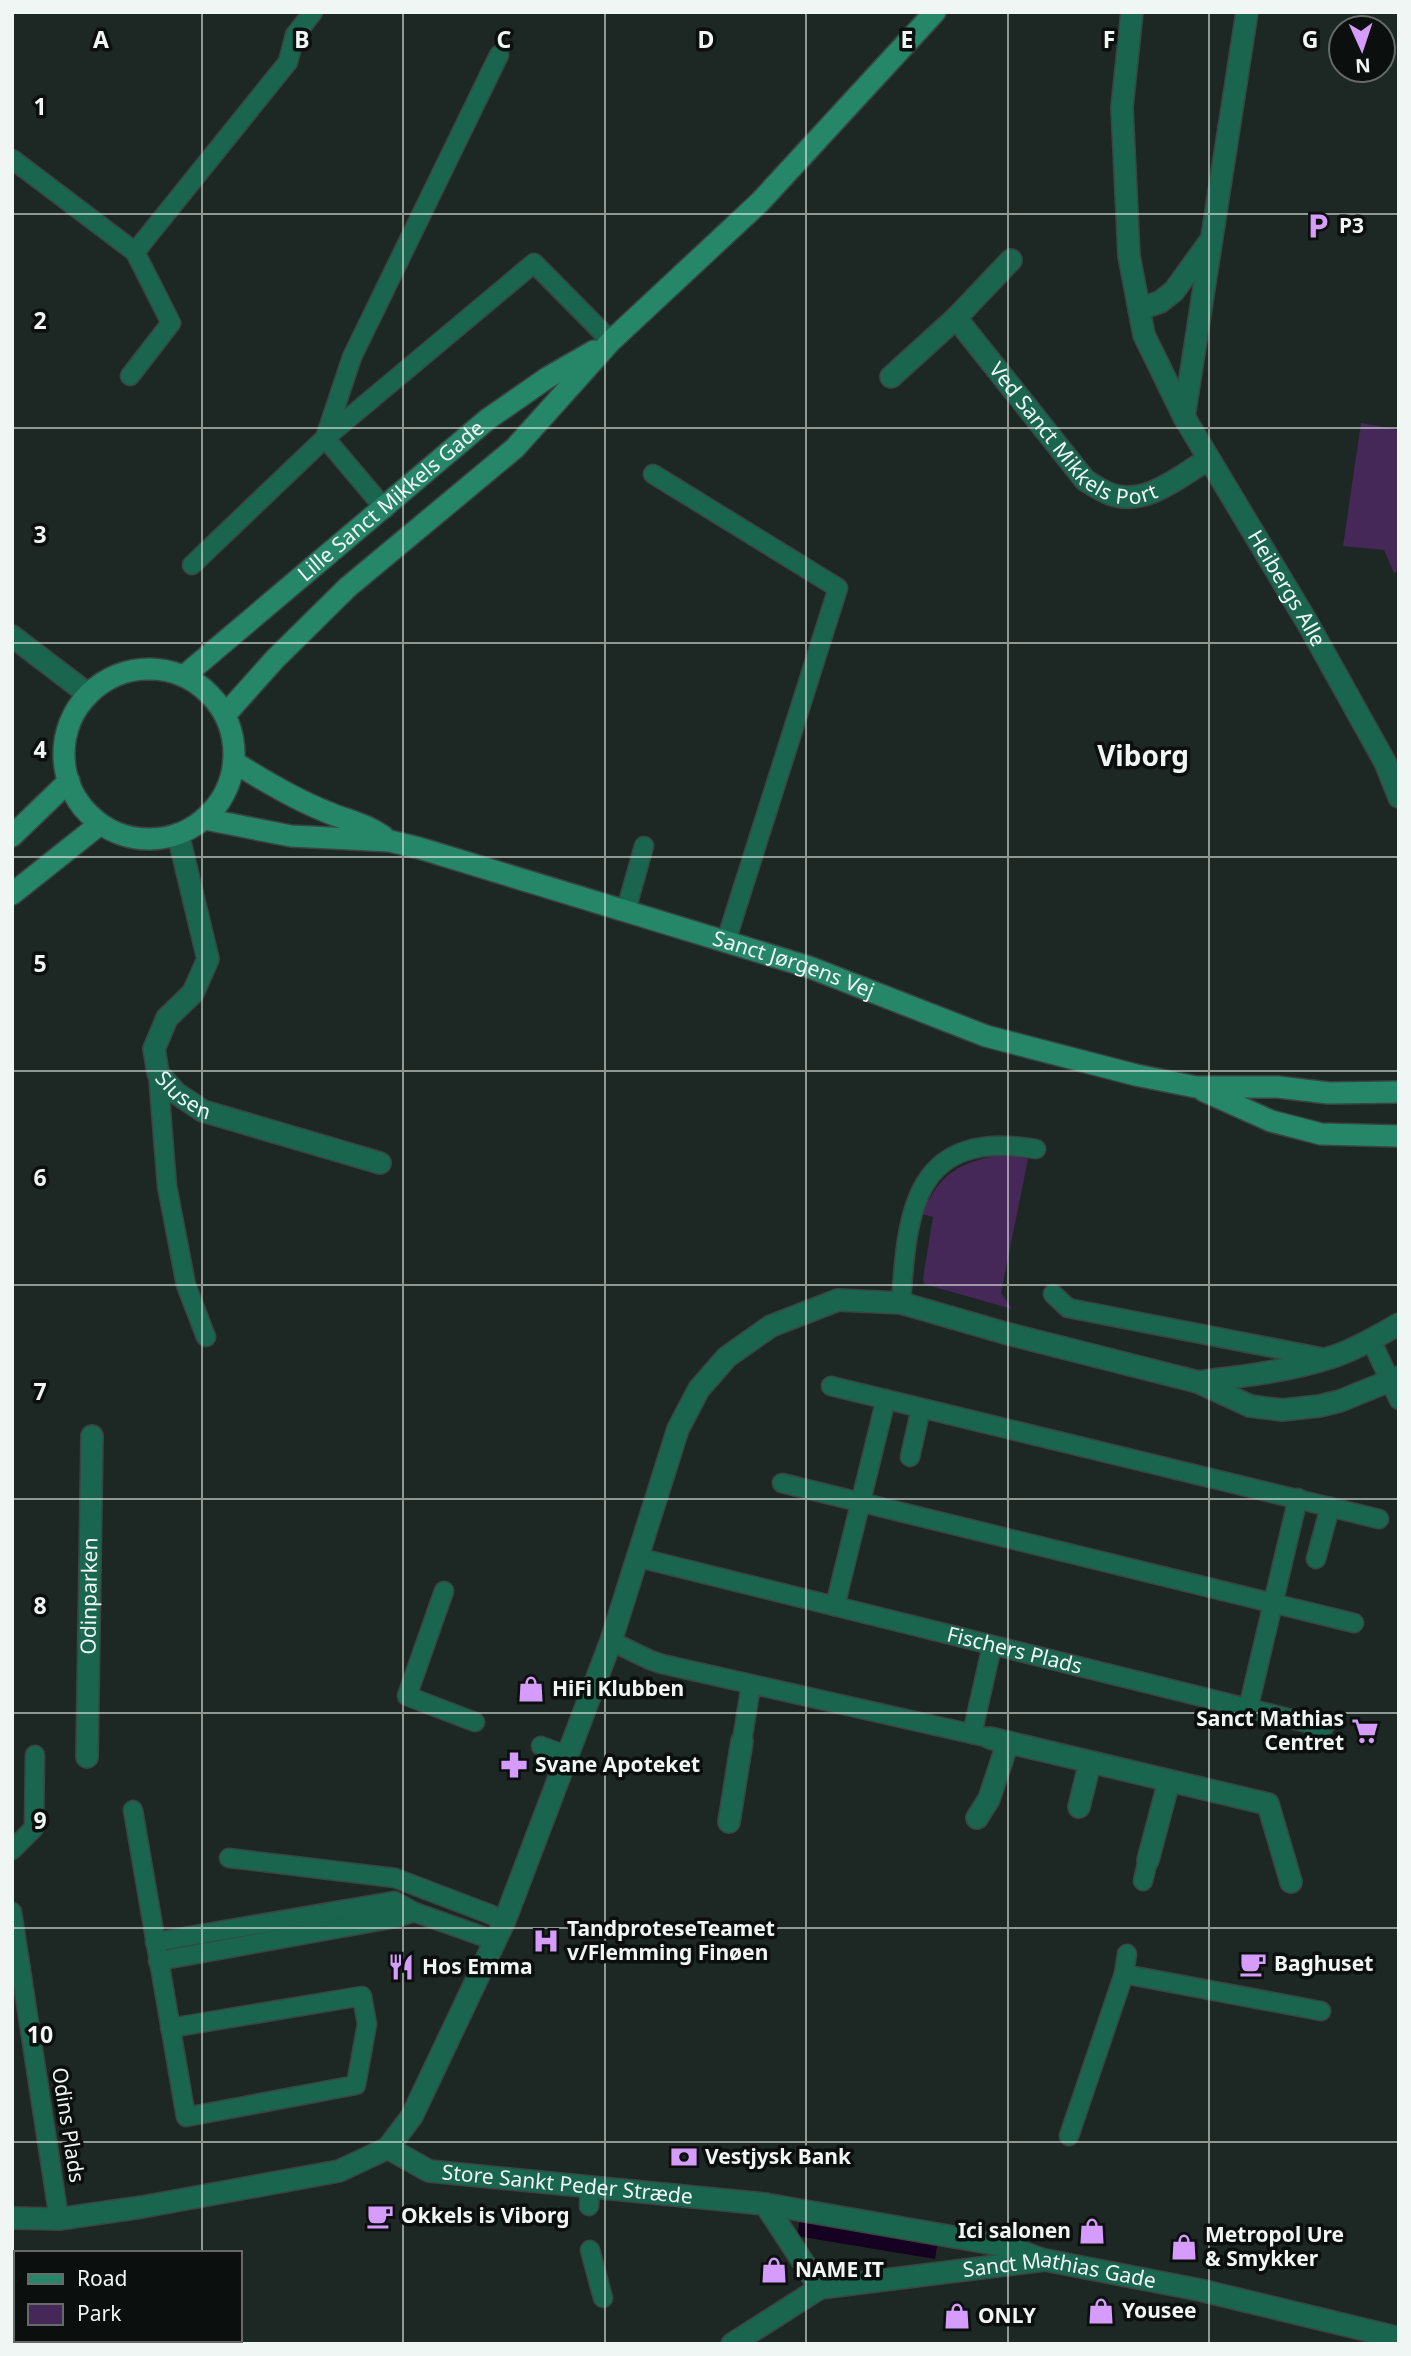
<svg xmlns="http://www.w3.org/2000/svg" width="1411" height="2356" viewBox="0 0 1411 2356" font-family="'Noto Sans',sans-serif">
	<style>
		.green { fill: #452857 }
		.water { fill: #160122 }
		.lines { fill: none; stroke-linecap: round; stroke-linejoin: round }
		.lane-casing { stroke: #3a4440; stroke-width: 21 }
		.street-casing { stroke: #3a4440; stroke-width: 24 }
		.secondary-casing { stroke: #3a4440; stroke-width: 24 }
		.lane { stroke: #1a654e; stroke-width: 18 }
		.street { stroke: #1a654e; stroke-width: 21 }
		.secondary { stroke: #268668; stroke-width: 21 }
		.grid { fill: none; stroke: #eff6f3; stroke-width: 2; stroke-opacity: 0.55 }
		.labels { text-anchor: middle; stroke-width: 7; stroke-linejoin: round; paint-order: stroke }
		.poi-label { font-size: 21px; font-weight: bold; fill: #eff6f3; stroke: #0b0f0d; text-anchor: start }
		.street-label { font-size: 21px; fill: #eff6f3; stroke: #0b0f0d }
		.district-label { font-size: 28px; font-weight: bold; fill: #eff6f3; stroke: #0b0f0d }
		.grid-label { font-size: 23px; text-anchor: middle; font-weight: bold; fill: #eff6f3; stroke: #0b0f0d; stroke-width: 7; stroke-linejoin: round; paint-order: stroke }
	</style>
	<rect width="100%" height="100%" fill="#1d2723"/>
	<g class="green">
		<path d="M1361,423L1399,430V571L1394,573L1384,550L1343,546Z"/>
		<path d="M1006,1154L1028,1159L1001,1293L1012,1309L924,1284L923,1278L933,1217L922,1214C941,1171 960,1162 1006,1154Z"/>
	</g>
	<path class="water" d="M800,2219L938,2241L935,2259L797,2236Z"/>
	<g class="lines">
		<g class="lane-casing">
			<g id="lane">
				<path d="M12,159L135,252L171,323L130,376"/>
				<path d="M135,252L288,62L295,35L313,12"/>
				<path d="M653,474L838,588L726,941"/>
				<path d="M385,509L325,438L352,357L499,55"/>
				<path d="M192,565L325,438L534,263L611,341"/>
				<path d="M626,910L644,846"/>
				<path d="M158,1073L167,1186L186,1285L206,1337"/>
				<path d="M1053,1294L1068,1308L1325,1358"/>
				<path d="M901,1303C907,1207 916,1129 1036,1149"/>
				<path d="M1371,1340L1399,1400"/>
				<path d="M831,1386L1379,1519"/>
				<path d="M910,1457L921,1408"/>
				<path d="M782,1483L1354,1623"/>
				<path id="s1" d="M636,1557L1324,1727"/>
				<path d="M1316,1559L1330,1507"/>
				<path d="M444,1591L407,1696L475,1722"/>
				<path d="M835,1606L886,1399"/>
				<path d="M611,1641L650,1660L662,1664L990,1738"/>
				<path d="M1248,1709L1298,1498"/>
				<path d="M972,1734L992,1646"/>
				<path d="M742,1741L751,1685"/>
				<path d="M541,1746L568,1756"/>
				<path d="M133,1810C150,1913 168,2015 186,2117L356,2085L367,2024L362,1996L170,2028"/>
				<path d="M12,1850L34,1828L35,1755"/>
				<path d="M229,1858L395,1878L505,1920"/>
				<path d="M1143,1881L1148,1860"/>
				<path d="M12,1912L59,2219"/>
				<path d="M155,1942L394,1901L414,1912L496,1941"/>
				<path d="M158,1961L396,1918L414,1912"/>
				<path d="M1124,1974L1127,1954"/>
				<path d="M1069,2136L1124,1974L1321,2011"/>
				<path d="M589,2206L590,2187"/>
				<path d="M590,2250L603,2298"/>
			</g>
		</g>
		<g class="street-casing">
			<g id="street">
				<path id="s2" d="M1132,12L1122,107L1129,256L1144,335L1184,417L1307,622L1385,762L1399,797"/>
				<path d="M1139,309L1160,302L1174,291L1208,244"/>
				<path id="s3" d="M956,318L1085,480C1093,485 1102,491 1110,494C1145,507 1179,477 1207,460"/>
				<path d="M891,377L956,318L1011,260"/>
				<path d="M1184,417L1247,12"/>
				<path d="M12,636L88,694"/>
				<path id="s4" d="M178,834L208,959L193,993L167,1018L154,1049L158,1073L176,1093L203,1111L380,1163"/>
				<path d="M1198,1382C1241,1376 1284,1372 1326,1359C1351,1352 1376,1337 1399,1324"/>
				<path d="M990,1738L1268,1804L1291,1882"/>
				<path id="s5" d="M87,1757L92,1436"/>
				<path d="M1079,1807L1090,1762"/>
				<path d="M977,1818L989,1799L1008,1742"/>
				<path d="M729,1822L742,1741"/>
				<path d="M1148,1860L1169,1781"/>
				<path id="s6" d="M388,2148L429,2171L765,2204L1006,2246L1041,2259"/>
				<path d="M765,2204L820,2288"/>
				<path d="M12,2218L59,2219L142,2207L339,2171L388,2148L412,2116L505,1920L611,1641L678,1429L699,1389L727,1357L771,1326L838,1300L901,1303L1005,1333L1198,1382L1250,1406L1282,1410L1319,1406L1340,1401L1399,1377"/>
				<path id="s7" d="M732,2344L820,2288L1045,2260L1200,2290L1399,2338"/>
			</g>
		</g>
		<g class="secondary-casing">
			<g id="secondary">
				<circle cx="149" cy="754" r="85"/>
				<path id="s8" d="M184,676L488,419L547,378L594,351"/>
				<path d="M225,715L275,659L348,587L515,448L611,341L760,202L935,12"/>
				<path d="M234,762C264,781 294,799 327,812C346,820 366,824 383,836"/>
				<path id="s9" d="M205,819L291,836L390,841L419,848L809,967L986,1036L1136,1075L1196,1087H1278L1329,1093L1399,1092"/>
				<path d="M12,836L69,781"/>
				<path d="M12,894L100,824"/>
				<path d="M1204,1091L1271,1121L1321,1134L1399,1136"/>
			</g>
		</g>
		<use href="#lane" class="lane"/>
		<use href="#street" class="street"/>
		<use href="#secondary" class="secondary"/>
	</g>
	<path class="grid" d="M202,12V2253M403,12V2344M605,12V2344M806,12V2344M1008,12V2344M1209,12V2344M12,214H1399M12,428H1399M12,643H1399M12,857H1399M12,1071H1399M12,1285H1399M12,1499H1399M12,1713H1399M12,1928H1399M12,2142H1399M202,2340V2344"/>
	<defs>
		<g id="parking-bare" transform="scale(2.1)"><path d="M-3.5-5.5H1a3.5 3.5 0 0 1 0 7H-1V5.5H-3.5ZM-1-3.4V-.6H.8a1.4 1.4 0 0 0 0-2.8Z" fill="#d59cfb" stroke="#0b0f0d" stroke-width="2.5" paint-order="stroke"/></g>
		<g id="shop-bare" transform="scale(2.1)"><path d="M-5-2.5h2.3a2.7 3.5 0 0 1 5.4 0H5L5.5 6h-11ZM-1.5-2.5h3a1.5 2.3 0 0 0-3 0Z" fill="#d59cfb" stroke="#0b0f0d" stroke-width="2.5" paint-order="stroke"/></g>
		<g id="supermarket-bare" transform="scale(2.1)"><path d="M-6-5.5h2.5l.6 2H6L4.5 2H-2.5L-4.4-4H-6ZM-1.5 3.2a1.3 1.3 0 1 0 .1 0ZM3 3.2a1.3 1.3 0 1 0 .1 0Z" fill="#d59cfb" stroke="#0b0f0d" stroke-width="2.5" paint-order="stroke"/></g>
		<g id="pharmacy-bare" transform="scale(2.1)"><path d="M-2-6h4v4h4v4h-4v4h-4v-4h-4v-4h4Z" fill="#d59cfb" stroke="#0b0f0d" stroke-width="2.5" paint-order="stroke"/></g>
		<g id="hospital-bare" transform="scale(2.1)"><path d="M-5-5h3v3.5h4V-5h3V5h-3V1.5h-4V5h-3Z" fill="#d59cfb" stroke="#0b0f0d" stroke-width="2.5" paint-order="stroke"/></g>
		<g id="cafe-bare" transform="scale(2.1)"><path d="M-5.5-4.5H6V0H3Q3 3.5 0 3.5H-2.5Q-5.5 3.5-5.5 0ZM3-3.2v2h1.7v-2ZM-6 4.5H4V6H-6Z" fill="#d59cfb" stroke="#0b0f0d" stroke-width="2.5" paint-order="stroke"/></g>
		<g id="restaurant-bare" transform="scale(2.1)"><path d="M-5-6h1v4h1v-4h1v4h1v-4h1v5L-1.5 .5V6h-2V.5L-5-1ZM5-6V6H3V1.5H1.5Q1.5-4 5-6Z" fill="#d59cfb" stroke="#0b0f0d" stroke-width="2.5" paint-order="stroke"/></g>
		<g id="bank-bare" transform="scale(2.1)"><path d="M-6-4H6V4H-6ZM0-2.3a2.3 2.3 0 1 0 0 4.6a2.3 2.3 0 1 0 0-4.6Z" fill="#d59cfb" stroke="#0b0f0d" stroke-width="2.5" paint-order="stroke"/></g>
	</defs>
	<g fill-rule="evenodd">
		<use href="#parking-bare" x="1318" y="226"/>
		<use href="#shop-bare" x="531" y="1689"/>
		<use href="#supermarket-bare" x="1365" y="1731"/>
		<use href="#pharmacy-bare" x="514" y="1765"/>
		<use href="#hospital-bare" x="546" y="1941"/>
		<use href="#cafe-bare" x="1253" y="1964"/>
		<use href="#restaurant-bare" x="401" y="1967"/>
		<use href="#bank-bare" x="684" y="2157"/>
		<use href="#cafe-bare" x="380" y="2216"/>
		<use href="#shop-bare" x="1092" y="2231"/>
		<use href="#shop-bare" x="1184" y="2247"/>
		<use href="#shop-bare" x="774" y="2270"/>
		<use href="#shop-bare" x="1101" y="2311"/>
		<use href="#shop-bare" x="957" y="2316"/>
	</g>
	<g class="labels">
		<g class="poi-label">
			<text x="1339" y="233">P3</text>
			<text x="552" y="1696">HiFi Klubben</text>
			<text x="1344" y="1726" text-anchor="end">Sanct Mathias<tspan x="1344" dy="24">Centret</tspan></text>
			<text x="535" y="1772">Svane Apoteket</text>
			<text x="567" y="1936">TandproteseTeamet<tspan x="567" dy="24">v/Flemming Finøen</tspan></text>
			<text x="1274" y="1971">Baghuset</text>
			<text x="422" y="1974">Hos Emma</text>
			<text x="705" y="2164">Vestjysk Bank</text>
			<text x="401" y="2223">Okkels is Viborg</text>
			<text x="1071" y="2238" text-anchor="end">Ici salonen</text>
			<text x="1205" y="2242">Metropol Ure<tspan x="1205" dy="24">&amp; Smykker</tspan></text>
			<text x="795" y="2277">NAME IT</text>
			<text x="1122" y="2318">Yousee</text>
			<text x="978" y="2323">ONLY</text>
		</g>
		<g class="street-label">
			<text dy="7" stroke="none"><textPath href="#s3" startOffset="172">Ved Sanct Mikkels Port</textPath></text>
			<text dy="7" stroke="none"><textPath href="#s8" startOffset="271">Lille Sanct Mikkels Gade</textPath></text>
			<text dy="7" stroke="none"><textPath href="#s2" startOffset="616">Heibergs Alle</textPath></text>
			<text dy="7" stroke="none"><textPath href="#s9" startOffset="609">Sanct Jørgens Vej</textPath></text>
			<text dy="7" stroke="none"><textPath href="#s4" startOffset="294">Slusen</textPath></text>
			<text dy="7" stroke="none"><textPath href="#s5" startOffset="161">Odinparken</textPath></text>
			<text dy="7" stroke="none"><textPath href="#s1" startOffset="390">Fischers Plads</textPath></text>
			<text transform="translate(68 2125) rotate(81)" y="7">Odins Plads</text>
			<text dy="7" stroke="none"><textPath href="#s6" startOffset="186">Store Sankt Peder Stræde</textPath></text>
			<text dy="7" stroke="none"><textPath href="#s7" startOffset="346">Sanct Mathias Gade</textPath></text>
		</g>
		<g class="district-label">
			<text x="1143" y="766">Viborg</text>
		</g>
	</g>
	<g class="grid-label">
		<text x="101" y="48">A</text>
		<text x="302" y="48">B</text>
		<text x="504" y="48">C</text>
		<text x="706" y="48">D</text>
		<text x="907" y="48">E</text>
		<text x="1109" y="48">F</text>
		<text x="1310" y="48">G</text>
		<text x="40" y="115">1</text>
		<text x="40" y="329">2</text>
		<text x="40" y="543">3</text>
		<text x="40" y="758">4</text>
		<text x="40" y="972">5</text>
		<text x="40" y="1186">6</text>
		<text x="40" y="1400">7</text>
		<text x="40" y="1614">8</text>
		<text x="40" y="1829">9</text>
		<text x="40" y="2043">10</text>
	</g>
	<rect width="1411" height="2356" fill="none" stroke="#eff6f3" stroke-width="28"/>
	<rect x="14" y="2251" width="228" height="91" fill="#0b0f0d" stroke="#666b69" stroke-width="2"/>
	<rect x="28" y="2274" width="35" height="10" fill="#268668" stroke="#666b69" stroke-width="2"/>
	<text x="77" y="2286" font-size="21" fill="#eff6f3">Road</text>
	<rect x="28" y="2304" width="35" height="21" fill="#452857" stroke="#666b69" stroke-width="2"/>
	<text x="77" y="2321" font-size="21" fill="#eff6f3">Park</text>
	<g transform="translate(1362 49) rotate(177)"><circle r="33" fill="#0b0f0d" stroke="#666b69" stroke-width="2"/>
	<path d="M0-5L12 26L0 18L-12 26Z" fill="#d59cfb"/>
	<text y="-10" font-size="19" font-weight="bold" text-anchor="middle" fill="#eff6f3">N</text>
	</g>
</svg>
